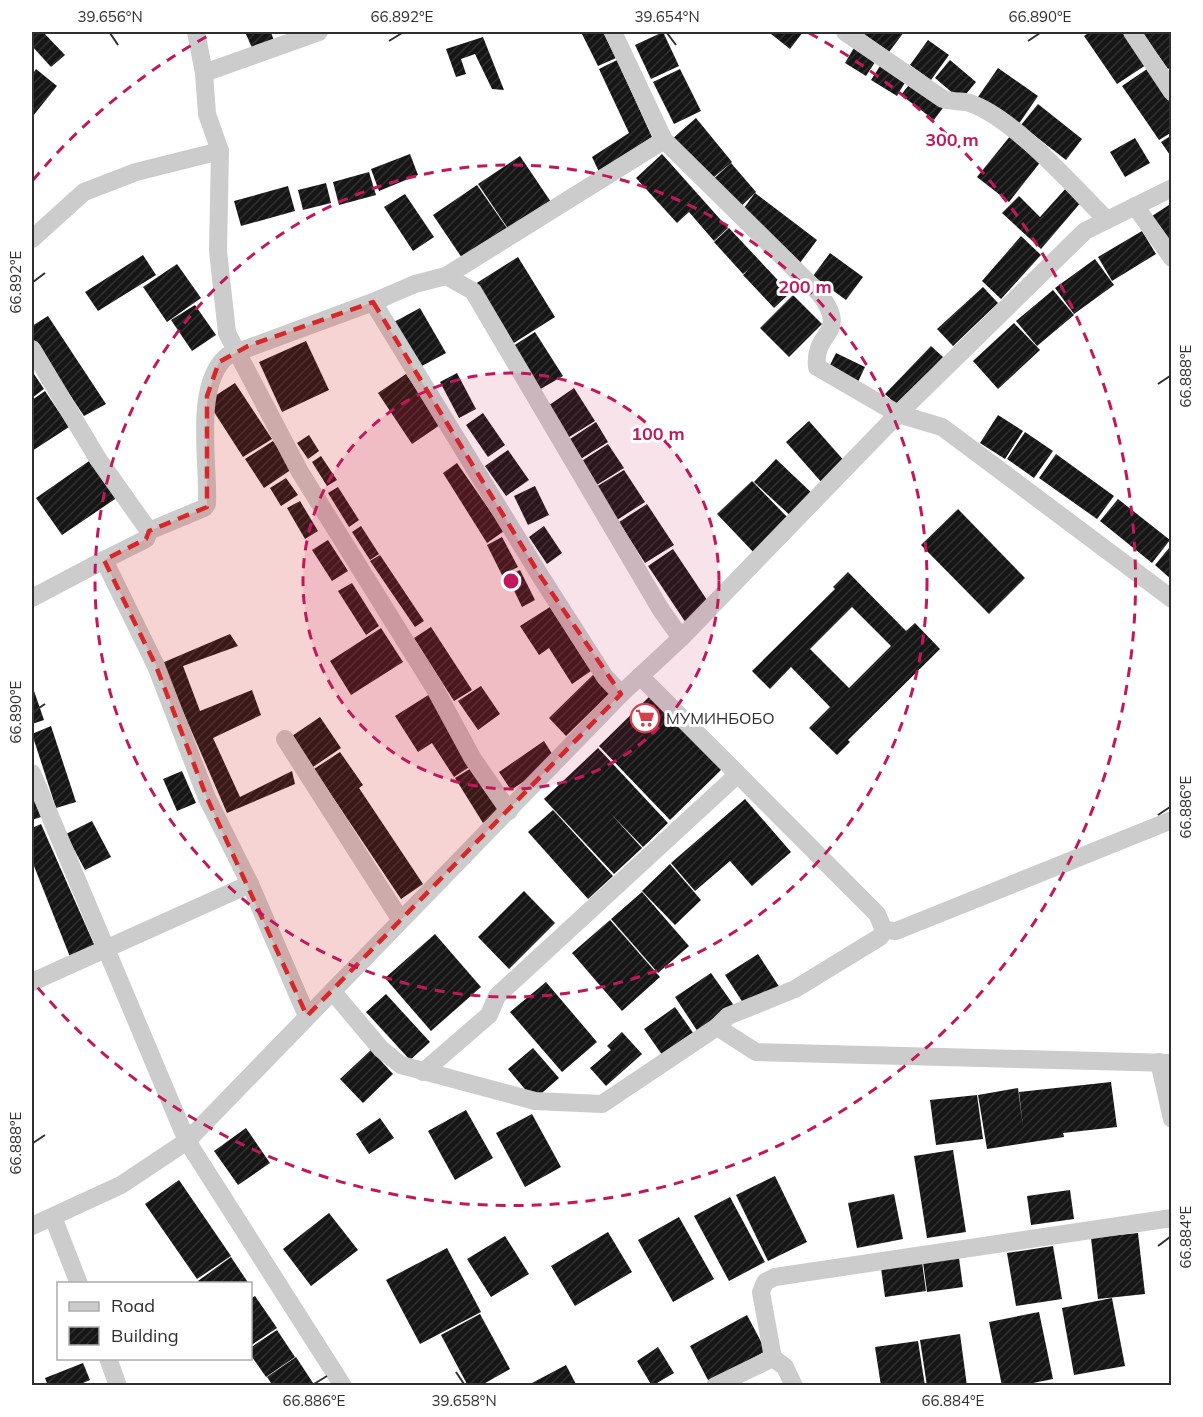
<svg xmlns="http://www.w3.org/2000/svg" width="1203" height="1417" viewBox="0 0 1203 1417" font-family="Mulish,sans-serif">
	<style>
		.building { fill: url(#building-hatch); fill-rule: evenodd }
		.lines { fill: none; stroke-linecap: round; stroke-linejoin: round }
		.minor { stroke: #ccc; stroke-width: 18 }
		.marked { fill: #d62828; fill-opacity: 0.2; stroke: #d62828; stroke-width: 4.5; stroke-dasharray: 12 8; stroke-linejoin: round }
		.ticks { fill: none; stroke: #2f2f2f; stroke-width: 2 }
		.ring { fill: none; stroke: #c2185b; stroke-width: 3; stroke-dasharray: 10 8 }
		.labels { text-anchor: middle; stroke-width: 6; stroke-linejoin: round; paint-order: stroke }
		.poi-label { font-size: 16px; fill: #2f2f2f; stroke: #fff; text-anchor: start }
		.centre { fill: #c2185b; stroke: #fff; stroke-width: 3 }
		.ring-label { font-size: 18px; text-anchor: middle; font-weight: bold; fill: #c2185b; stroke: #fff; stroke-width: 6; stroke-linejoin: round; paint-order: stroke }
		.neatline { fill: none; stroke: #2f2f2f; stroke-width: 2 }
		.ticks-label { font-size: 15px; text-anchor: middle; fill: #2f2f2f }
	</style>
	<defs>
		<pattern id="building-hatch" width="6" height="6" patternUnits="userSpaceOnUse" patternTransform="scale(1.5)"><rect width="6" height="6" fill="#161616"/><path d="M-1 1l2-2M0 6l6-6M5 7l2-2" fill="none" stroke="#303030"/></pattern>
	</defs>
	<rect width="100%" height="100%" fill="#fff"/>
	<g class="building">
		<path d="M32,32H43L65,55L51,67L32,46Z"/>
		<path d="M245,32H271L274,41L253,50Z"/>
		<path d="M581,32H603L616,58L598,66Z"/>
		<path d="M663,32L679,66L651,79L635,45Z"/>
		<path d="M773,32H803L790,49L771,34Z"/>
		<path d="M861,32H904L889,52Z"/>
		<path d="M1090,32H1124L1146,65L1117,84L1084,36Z"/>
		<path d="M1142,32H1172V66L1168,69Z"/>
		<path d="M483,37L504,90L492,89L475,54L461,59L466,74L456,77L446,49Z"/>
		<path d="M928,40L949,55L931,80L910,65Z"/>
		<path d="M855,46L877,59L866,76L845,63Z"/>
		<path d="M617,60L652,137L599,172L592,157L629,133L599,69Z"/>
		<path d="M950,60L976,82L961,100L935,78Z"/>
		<path d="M882,63L907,79L897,96L871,80Z"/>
		<path d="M998,68L1038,96L1018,125L978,97Z"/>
		<path d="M36,69L57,86L33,116L32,75Z"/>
		<path d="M680,69L701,111L674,124L653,82Z"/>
		<path d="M1147,69L1172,105V132L1159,140L1122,86Z"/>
		<path d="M912,81L945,105L934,120L901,95Z"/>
		<path d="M1038,104L1082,139L1066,160L1021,125Z"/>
		<path d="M696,118L732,162L707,183L671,140Z"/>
		<path d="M1011,135L1042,160L1009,202L977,177Z"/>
		<path d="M1172,135V158L1161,142Z"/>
		<path d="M1135,138L1150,163L1125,177L1110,152Z"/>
		<path d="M410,154L418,175L379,191L371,169Z"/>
		<path d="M662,154L728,228L714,241L689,212L677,223L636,178Z"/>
		<path d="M520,156L551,202L509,230L478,184Z"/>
		<path d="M731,163L756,192L734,213L708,184Z"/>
		<path d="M369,172L376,195L339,205L333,182Z"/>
		<path d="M326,183L331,203L303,210L298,190Z"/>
		<path d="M477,185L509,231L464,261L433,215Z"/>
		<path d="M288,186L295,211L241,226L234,201Z"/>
		<path d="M1067,187L1082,201L1041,249L1002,213L1019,196L1040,217Z"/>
		<path d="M755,193L817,240L800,263L738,216Z"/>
		<path d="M405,194L434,237L413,251L384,207Z"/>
		<path d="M1172,203V243L1149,218Z"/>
		<path d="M729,228L790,293L774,308L743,275L748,270L743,274L714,242Z"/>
		<path d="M1142,231L1156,254L1112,281L1098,257Z"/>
		<path d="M1021,236L1041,255L1001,299L982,281Z"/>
		<path d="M830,253L863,277L846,300L813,276Z"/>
		<path d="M143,255L156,275L98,311L85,292Z"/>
		<path d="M518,257L555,317L509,346L472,286Z"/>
		<path d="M1095,259L1114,285L1074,314L1055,288Z"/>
		<path d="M177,264L201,298L167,322L143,287Z"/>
		<path d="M983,287L998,303L953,346L937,329Z"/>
		<path d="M1053,290L1074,315L1037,346L1016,321Z"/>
		<path d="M793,295L822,324L789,357L760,328Z"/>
		<path d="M195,305L216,335L192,351L171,320Z"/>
		<path d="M420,308L446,353L420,367L394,322Z"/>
		<path d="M48,316L106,404L84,416L32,338V326Z"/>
		<path d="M1014,323L1040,350L998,389L973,361Z"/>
		<path d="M535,332L563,376L537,391L510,348Z"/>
		<path d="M306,341L329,390L282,412L259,362Z"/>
		<path d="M931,346L943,357L897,405L885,394Z"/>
		<path d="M836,353L865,367L857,384L828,369Z"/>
		<path d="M32,371L44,389L32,398Z"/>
		<path d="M457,373L476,409L459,418L440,382Z"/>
		<path d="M406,374L440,425L412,444L378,393Z"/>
		<path d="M235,383L272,439L243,457L207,401Z"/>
		<path d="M574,388L595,421L566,439L545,408Z"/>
		<path d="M45,391L69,427L32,451V400Z"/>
		<path d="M483,413L505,445L488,457L466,425Z"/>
		<path d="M998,415L1023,431L1005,459L980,443Z"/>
		<path d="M809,421L847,464L823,484L786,442Z"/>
		<path d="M596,422L608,442L579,460L567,441Z"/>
		<path d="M1025,432L1053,451L1034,478L1007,459Z"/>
		<path d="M309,435L319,451L308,459L297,443Z"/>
		<path d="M273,441L292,469L264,488L245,459Z"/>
		<path d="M608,444L624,468L595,486L580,462Z"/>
		<path d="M508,450L529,480L506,496L485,466Z"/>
		<path d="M1056,454L1114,496L1097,519L1039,478Z"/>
		<path d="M321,456L337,480L327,486L312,462Z"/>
		<path d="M92,459L118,497L62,535L36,498Z"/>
		<path d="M776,459L816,497L795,520L754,482Z"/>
		<path d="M457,463L504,531L487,543L443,473Z"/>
		<path d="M624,470L645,502L617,520L596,487Z"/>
		<path d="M286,478L298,495L281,506L270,488Z"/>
		<path d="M752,481L792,522L757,556L717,514Z"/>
		<path d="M535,486L549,515L528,525L514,496Z"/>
		<path d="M338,487L359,520L349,527L328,493Z"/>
		<path d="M1118,499L1170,540L1152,563L1100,521Z"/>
		<path d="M300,501L318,531L305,539L287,508Z"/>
		<path d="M647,504L674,545L645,563L619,522Z"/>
		<path d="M958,509L1025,578L989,614L921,545Z"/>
		<path d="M361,526L379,554L370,560L352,532Z"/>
		<path d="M544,526L562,553L547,564L529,537Z"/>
		<path d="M502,537L518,567L502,575L487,545Z"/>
		<path d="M328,540L348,571L332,581L312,550Z"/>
		<path d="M1169,548L1172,550V580L1155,565Z"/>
		<path d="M673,549L711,606L686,623L648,566Z"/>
		<path d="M380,555L424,621L415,627L370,561Z"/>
		<path d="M520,570L535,600L522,607L507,576Z"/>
		<path d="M848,572L906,631L915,623L940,649L848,740L850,742L837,755L809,728L830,707L791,667L770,689L752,671L835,589L833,587ZM852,607L891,646L849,688L810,649Z"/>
		<path d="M352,583L379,626L366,635L338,591Z"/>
		<path d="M550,607L591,671L572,684L549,648L539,655L520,626Z"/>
		<path d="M431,627L472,690L454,701L414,638Z"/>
		<path d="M381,628L403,662L351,695L330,661Z"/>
		<path d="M230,634L238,646L183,666L200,711L252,690L261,715L213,738L240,797L292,771L295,784L227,813L162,663Z"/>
		<path d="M595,673L612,691L566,736L549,718Z"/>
		<path d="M32,685L44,720L32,724Z"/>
		<path d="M481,686L500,714L478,730L458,701Z"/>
		<path d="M430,694L474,764L454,777L432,743L418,752L395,716Z"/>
		<path d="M651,695L723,768L670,820L599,746Z"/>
		<path d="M320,717L341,748L313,767L292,736Z"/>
		<path d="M51,726L76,802L56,808L32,734Z"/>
		<path d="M544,741L556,760L511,790L499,772Z"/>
		<path d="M598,748L668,823L643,847L611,814L642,848L614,874L544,799Z"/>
		<path d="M340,752L363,785L359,788L423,884L401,899L314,769Z"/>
		<path d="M473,767L501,811L483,823L455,778Z"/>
		<path d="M182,771L196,803L177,811L163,779Z"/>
		<path d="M32,794L41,817L32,820Z"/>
		<path d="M745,799L791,852L752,886L730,861L695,891L671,863Z"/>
		<path d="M553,810L613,876L588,899L528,832Z"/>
		<path d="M92,821L111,857L85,870L66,834Z"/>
		<path d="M41,824L97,951L72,962L34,866L32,867V828Z"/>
		<path d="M670,864L701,900L675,925L642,891Z"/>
		<path d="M524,891L555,923L509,969L478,937Z"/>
		<path d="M642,892L689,946L658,973L611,919Z"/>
		<path d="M610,920L660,977L622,1011L572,953Z"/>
		<path d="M435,934L481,987L431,1031L385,978Z"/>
		<path d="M758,954L780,988L747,1009L725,975Z"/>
		<path d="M711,973L735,1007L698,1032L675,997Z"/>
		<path d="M546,982L597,1042L562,1072L510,1012Z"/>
		<path d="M386,994L430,1042L410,1060L366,1012Z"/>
		<path d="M675,1007L696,1037L665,1059L644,1029Z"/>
		<path d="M622,1032L642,1054L606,1086L590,1068L611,1050L607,1046Z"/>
		<path d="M533,1048L559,1078L534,1100L508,1069Z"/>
		<path d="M371,1050L393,1074L363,1103L340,1079Z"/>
		<path d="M1111,1082L1117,1127L1063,1133L1064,1137L987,1149L978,1095L1018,1088L1023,1127L1019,1092Z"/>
		<path d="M977,1095L983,1139L936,1145L930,1100Z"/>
		<path d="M466,1110L493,1158L455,1180L428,1131Z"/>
		<path d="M532,1114L561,1167L525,1187L496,1133Z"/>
		<path d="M380,1118L394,1138L369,1154L356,1134Z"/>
		<path d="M246,1128L270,1163L238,1185L214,1151Z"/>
		<path d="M953,1150L966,1232L927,1238L914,1156Z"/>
		<path d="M775,1176L807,1242L768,1261L736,1195Z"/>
		<path d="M179,1180L231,1256L197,1279L145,1204Z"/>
		<path d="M1070,1190L1074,1219L1031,1225L1027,1196Z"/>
		<path d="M894,1194L903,1239L857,1248L848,1203Z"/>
		<path d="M730,1197L765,1262L729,1281L694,1216Z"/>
		<path d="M329,1213L358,1250L311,1286L283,1249Z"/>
		<path d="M679,1217L714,1279L673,1302L638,1240Z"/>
		<path d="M608,1232L632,1272L575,1306L551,1266Z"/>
		<path d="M1138,1233L1145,1294L1098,1299L1091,1238Z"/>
		<path d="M505,1236L529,1274L491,1297L467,1259Z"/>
		<path d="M1053,1246L1062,1299L1016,1306L1007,1253Z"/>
		<path d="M447,1248L481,1312L420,1344L386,1280Z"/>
		<path d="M231,1257L249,1284H200L198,1281Z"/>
		<path d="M959,1258L963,1287L927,1292L923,1262Z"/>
		<path d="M922,1262L926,1291L885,1297L881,1268Z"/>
		<path d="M255,1296L277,1328L250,1346V1299Z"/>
		<path d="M1112,1298L1125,1366L1074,1375L1062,1308Z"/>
		<path d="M1039,1312L1053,1379L1018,1386H1002L989,1322Z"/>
		<path d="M480,1314L510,1369L480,1386H468L441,1335Z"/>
		<path d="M747,1315L766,1351L709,1382L690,1346Z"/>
		<path d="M277,1330L295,1357L266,1377L250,1354V1348Z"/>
		<path d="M960,1334L967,1386H927L920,1340Z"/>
		<path d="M918,1341L925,1386H881L875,1347Z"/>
		<path d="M658,1347L674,1373L652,1386L637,1361Z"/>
		<path d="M296,1357L315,1386H273L267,1377Z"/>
		<path d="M83,1363L90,1380L76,1386H48L45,1378Z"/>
		<path d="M566,1365L577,1386H533L532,1383Z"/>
	</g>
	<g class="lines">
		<g class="minor">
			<path d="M196,32L204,73L207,114L220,151L218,251L227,333L300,472L435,689L473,759L509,811"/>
			<path d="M613,32L664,140L819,293C851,336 813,329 817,367L898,414L942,427L1172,599"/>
			<path d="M845,32L943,99C953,102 963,101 970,103C1015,119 1073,186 1107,220"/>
			<path d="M1132,32L1172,92"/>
			<path d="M204,73L319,32"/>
			<path d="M1135,206L1172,258"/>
			<path d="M32,239L84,192L136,172L220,151"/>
			<path d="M446,276L664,140"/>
			<path d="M373,302L541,577L605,677L621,694"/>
			<path d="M32,349L98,459L149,531L146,539L104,560L156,666L207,798L250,884L307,1016"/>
			<path d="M149,531L204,508L207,504C209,463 193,385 227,356L373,302L415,284L446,276L473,291L661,610L681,638"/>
			<path d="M32,598L104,560"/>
			<path d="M640,676L877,914L884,930L880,937L795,989L728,1016L717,1027"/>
			<path d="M285,739L400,919"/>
			<path d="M32,773L187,1141L343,1386"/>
			<path d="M884,930L896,931L1172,820"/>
			<path d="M32,982L250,884"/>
			<path d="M333,992L381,1049L401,1065L535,1101L602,1104L717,1027L756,1052L1172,1063"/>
			<path d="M1159,1062L1172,1119"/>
			<path d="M423,1072L489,1015L497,996L737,775"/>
			<path d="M53,1217L79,1284"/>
			<path d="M32,1226L121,1185L187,1141L621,694L681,638L898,414L1085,231L1172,188"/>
			<path d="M108,1358L118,1386"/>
			<path d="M715,1386L773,1358"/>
			<path d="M794,1386L785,1367L773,1358L761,1292L765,1282L775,1277L1172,1218"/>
		</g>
	</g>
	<path class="marked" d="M373,302L541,577L621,694L307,1016L207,798L156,666L104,560L146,539L149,531L207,507V396L219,362L248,346Z"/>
	<path class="ticks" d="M110,33L118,45M667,33L676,45M389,41L402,33M1028,41L1040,33M33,282L45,273M1158,384L1170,376M33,712L45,704M1158,815L1170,807M33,1143L45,1135M1158,1246L1170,1237M456,1372L464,1384M314,1384L327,1376M953,1384L965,1376"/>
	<circle cx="511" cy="581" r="208" fill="#c2185b" fill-opacity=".12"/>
	<g class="ring">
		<circle cx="511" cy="581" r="208"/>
		<circle cx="511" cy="581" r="416"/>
		<path d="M33 180A624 624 0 0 1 213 33M809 33A624 624 0 1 1 33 982"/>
	</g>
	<defs>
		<g id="supermarket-ring" transform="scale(1.5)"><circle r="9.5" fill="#fff" stroke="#d8404b" stroke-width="1.5"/><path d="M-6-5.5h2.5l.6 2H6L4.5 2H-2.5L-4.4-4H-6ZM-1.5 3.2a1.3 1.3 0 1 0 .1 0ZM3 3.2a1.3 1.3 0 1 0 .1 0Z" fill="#d8404b"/></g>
	</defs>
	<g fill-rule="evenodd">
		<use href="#supermarket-ring" x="645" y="718"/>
	</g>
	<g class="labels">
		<g class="poi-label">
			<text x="666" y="724">МУМИНБОБО</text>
		</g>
	</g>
	<circle cx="511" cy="581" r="9" class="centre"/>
	<g class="ring-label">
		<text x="952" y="146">300 m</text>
		<text x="805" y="293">200 m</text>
		<text x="658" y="440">100 m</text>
	</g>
	<rect width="1203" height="1417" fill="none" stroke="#ffffff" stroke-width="66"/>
	<rect x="57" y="1282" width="195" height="78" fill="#ffffff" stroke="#acacac" stroke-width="1.5"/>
	<rect x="69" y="1302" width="30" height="9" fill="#cccccc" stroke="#acacac" stroke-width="1.5"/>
	<text x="111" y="1312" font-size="18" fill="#2f2f2f">Road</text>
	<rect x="69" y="1327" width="30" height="18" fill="url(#building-hatch)" stroke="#acacac" stroke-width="1.5"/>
	<text x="111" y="1342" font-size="18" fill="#2f2f2f">Building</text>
	<rect x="33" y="33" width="1137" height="1351" class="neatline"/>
	<g class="ticks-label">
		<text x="110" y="22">39.656°N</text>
		<text x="402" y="22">66.892°E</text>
		<text x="667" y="22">39.654°N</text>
		<text x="1040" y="22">66.890°E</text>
		<text transform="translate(16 282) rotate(-90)" y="5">66.892°E</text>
		<text transform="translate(1186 376) rotate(-90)" y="5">66.888°E</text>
		<text transform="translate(16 712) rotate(-90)" y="5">66.890°E</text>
		<text transform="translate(1186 807) rotate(-90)" y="5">66.886°E</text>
		<text transform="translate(16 1143) rotate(-90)" y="5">66.888°E</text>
		<text transform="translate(1186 1237) rotate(-90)" y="5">66.884°E</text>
		<text x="314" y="1406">66.886°E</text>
		<text x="464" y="1406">39.658°N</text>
		<text x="953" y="1406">66.884°E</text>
	</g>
</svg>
